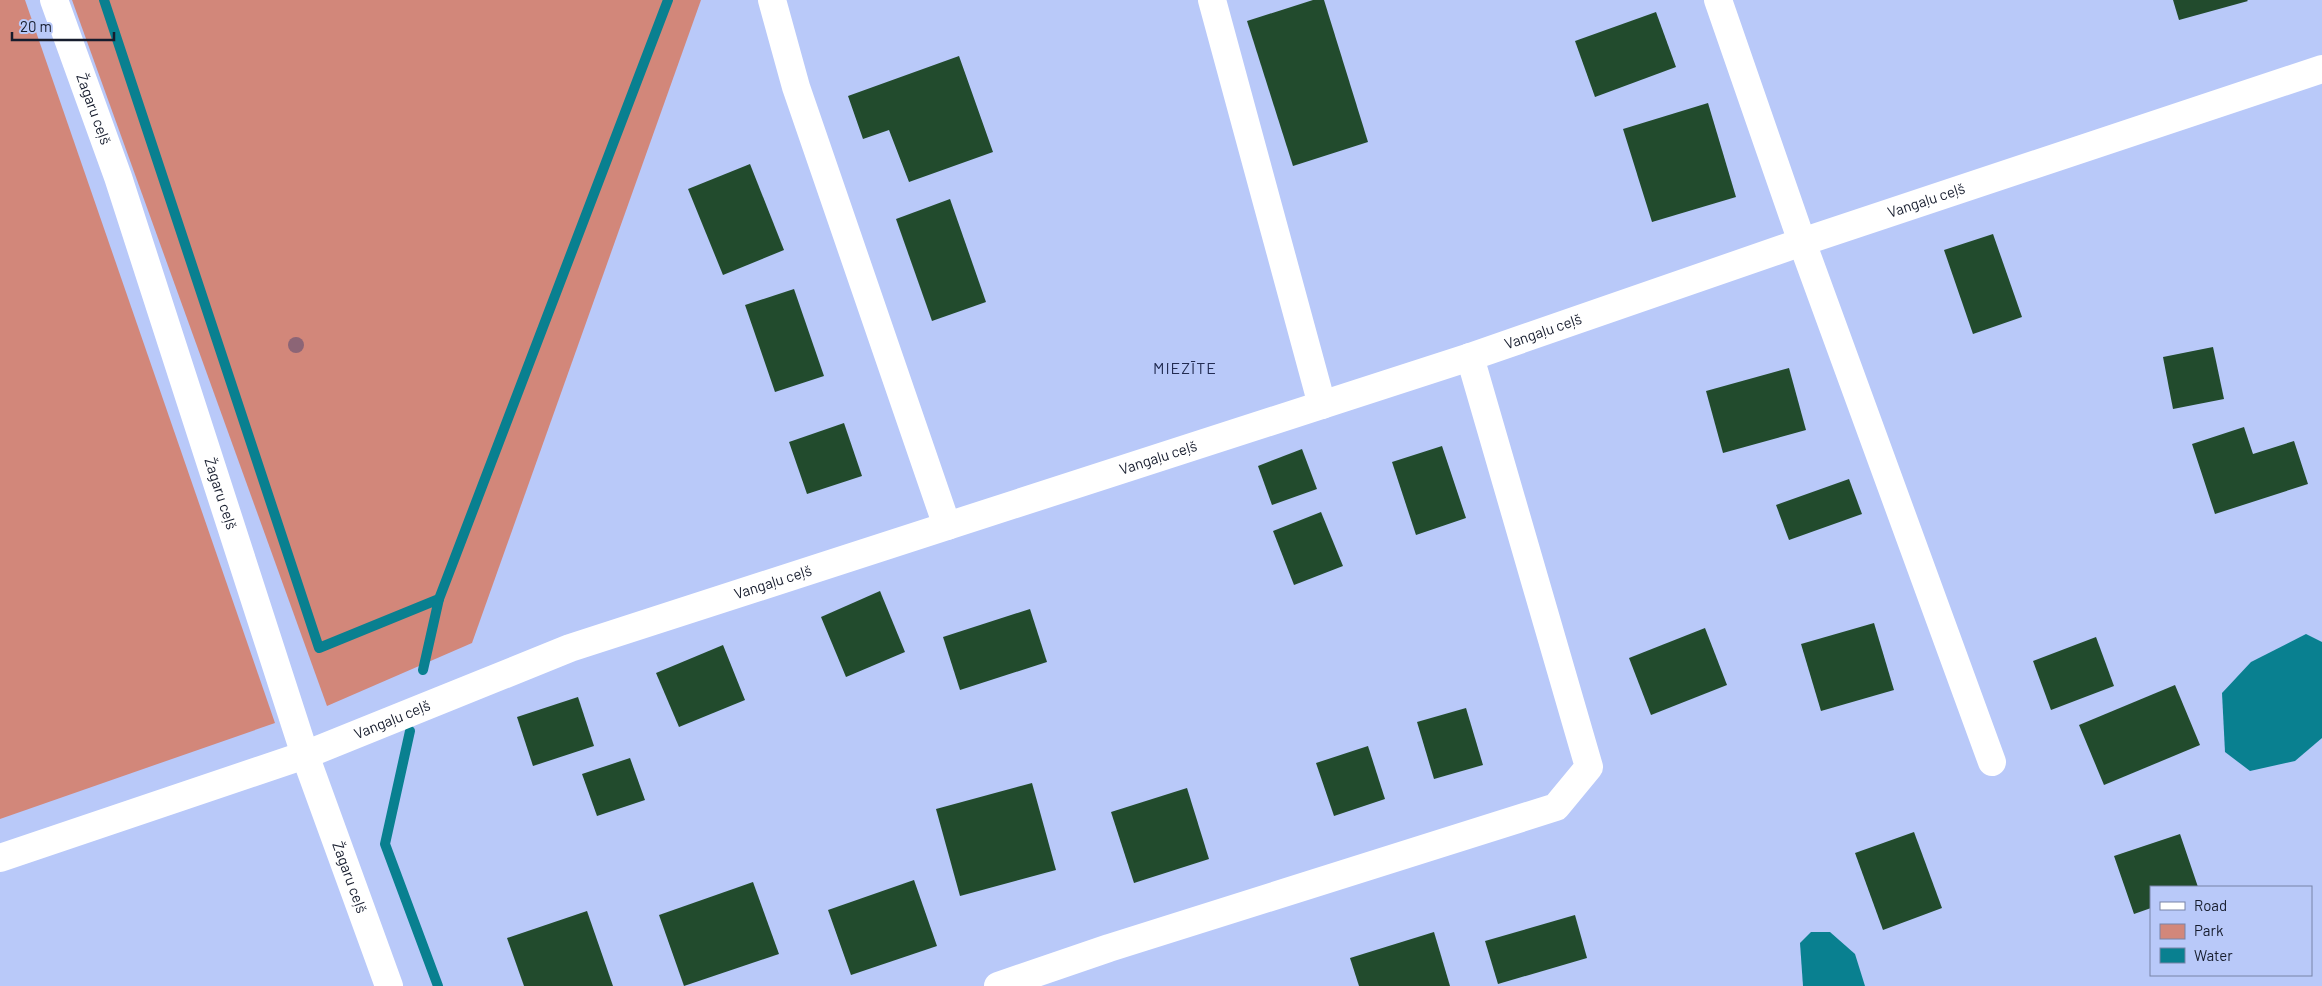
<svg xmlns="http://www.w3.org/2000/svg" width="2322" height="986" viewBox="0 0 2322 986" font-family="Barlow,sans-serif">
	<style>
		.green { fill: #d2877a }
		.water { fill: #098090 }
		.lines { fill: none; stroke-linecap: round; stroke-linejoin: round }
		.stream { stroke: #098090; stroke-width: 10 }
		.building { fill: #224b2d }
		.minor { stroke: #fff; stroke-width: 28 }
		.tree { fill: #8c6576 }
		.labels { text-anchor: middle; stroke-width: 5; stroke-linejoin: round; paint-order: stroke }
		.street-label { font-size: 15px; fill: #161c2d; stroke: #b9c9f9 }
		.neighbourhood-label { font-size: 16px; letter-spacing: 1px; fill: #222c52; stroke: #b9c9f9 }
	</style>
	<rect width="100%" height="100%" fill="#b9c9f9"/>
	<g class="green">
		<path d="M0,0H25L275,723L0,819Z"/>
		<path d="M72,0H701L472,643L327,706Z"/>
	</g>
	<g class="water">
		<path d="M2306,634L2322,642V738L2295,761L2250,771L2225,752L2222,693L2251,662Z"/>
		<path d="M1811,932H1830L1855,954L1865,986H1803L1800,943Z"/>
	</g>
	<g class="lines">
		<g class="stream">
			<path d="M104,0L319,648L439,599"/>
			<path d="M423,670L439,599L668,0"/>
			<path d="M410,731L385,844L438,986"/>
		</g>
	</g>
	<g class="building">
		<path d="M1313,0H1324L1368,142L1293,166L1247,21Z"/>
		<path d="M2173,0H2247L2248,1L2179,20Z"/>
		<path d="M1656,12L1676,67L1595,97L1575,41Z"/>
		<path d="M959,56L993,152L909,182L889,130L863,139L848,96Z"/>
		<path d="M1708,103L1736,197L1652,222L1623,129Z"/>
		<path d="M750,164L784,250L723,275L688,189Z"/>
		<path d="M950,199L986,302L932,321L896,219Z"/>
		<path d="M1993,234L2022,317L1973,334L1944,250Z"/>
		<path d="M794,289L824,376L775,392L745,305Z"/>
		<path d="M2213,347L2224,399L2173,409L2163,357Z"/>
		<path d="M1789,368L1806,430L1723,453L1706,391Z"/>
		<path d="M844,423L862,476L807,494L789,442Z"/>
		<path d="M2244,427L2253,454L2294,441L2308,484L2215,514L2192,444Z"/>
		<path d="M1442,446L1466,518L1416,535L1392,462Z"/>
		<path d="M1302,449L1317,489L1272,505L1258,466Z"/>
		<path d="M1849,479L1862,514L1789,540L1776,505Z"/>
		<path d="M1321,512L1343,566L1294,585L1273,531Z"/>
		<path d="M880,591L905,652L846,677L821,617Z"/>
		<path d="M1030,609L1047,662L960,690L943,637Z"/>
		<path d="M1874,623L1894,690L1821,711L1801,644Z"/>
		<path d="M1705,628L1727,685L1651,715L1629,658Z"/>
		<path d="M2096,637L2114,686L2051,710L2033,661Z"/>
		<path d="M723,645L745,700L679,727L656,673Z"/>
		<path d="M2175,685L2200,745L2104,785L2079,725Z"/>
		<path d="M578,697L594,746L533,766L517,717Z"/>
		<path d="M1466,708L1483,765L1434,779L1417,722Z"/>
		<path d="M1368,746L1385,799L1334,816L1316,763Z"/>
		<path d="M630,758L645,800L597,816L582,774Z"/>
		<path d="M1032,783L1056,870L960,896L936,809Z"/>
		<path d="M1187,788L1209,859L1134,883L1111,812Z"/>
		<path d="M1914,832L1942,908L1883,930L1855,853Z"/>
		<path d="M2180,834L2198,887H2151V908L2134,914L2114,856Z"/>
		<path d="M914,880L937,946L851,975L828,910Z"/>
		<path d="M753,882L779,954L684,986L659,915Z"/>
		<path d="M587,911L613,986H524L507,938Z"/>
		<path d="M1575,915L1587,958L1498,984L1485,941Z"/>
		<path d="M1434,932L1450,986H1359L1350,958Z"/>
	</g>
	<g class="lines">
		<g class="minor">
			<path id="s1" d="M54,0L118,177L305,755L389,986"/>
			<path d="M772,0L796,87L947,526"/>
			<path d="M1212,0L1322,405"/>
			<path d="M1718,0L1802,242L1992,762"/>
			<path id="s2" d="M0,858L305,755L570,648L1470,357L1802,242L2322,69"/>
			<path d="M998,986L1109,948L1556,807L1589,767L1470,357"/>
		</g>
	</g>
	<circle class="tree" cx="296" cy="345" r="8"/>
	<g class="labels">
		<g class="street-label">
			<text dy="5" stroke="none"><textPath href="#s1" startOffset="116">Žagaru ceļš</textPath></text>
			<text dy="5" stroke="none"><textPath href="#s2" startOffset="2036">Vangaļu ceļš</textPath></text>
			<text dy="5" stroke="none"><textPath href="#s2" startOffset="1631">Vangaļu ceļš</textPath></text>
			<text dy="5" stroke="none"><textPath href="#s2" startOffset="1226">Vangaļu ceļš</textPath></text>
			<text dy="5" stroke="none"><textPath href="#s1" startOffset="521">Žagaru ceļš</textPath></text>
			<text dy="5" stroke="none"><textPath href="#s2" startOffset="821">Vangaļu ceļš</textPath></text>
			<text dy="5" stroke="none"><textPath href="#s2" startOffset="416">Vangaļu ceļš</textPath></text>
			<text dy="5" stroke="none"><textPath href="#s1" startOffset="926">Žagaru ceļš</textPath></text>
		</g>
		<g class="neighbourhood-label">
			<text x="1185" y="374">MIEZĪTE</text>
		</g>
	</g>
	<rect x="2150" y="886" width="162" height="90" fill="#b9c9f9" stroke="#7884a7"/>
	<rect x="2160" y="902" width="25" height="8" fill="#ffffff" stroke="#7884a7"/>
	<text x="2194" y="911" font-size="15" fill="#161c2d">Road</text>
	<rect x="2160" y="924" width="25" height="15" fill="#d2877a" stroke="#7884a7"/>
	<text x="2194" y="936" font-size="15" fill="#161c2d">Park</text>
	<rect x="2160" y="948" width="25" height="15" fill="#098090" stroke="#7884a7"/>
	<text x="2194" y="961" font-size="15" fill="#161c2d">Water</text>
	<path d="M12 32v8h102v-8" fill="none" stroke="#161c2d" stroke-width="2.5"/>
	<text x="20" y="32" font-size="15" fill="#161c2d" stroke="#b9c9f9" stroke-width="4" paint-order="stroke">20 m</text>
</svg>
